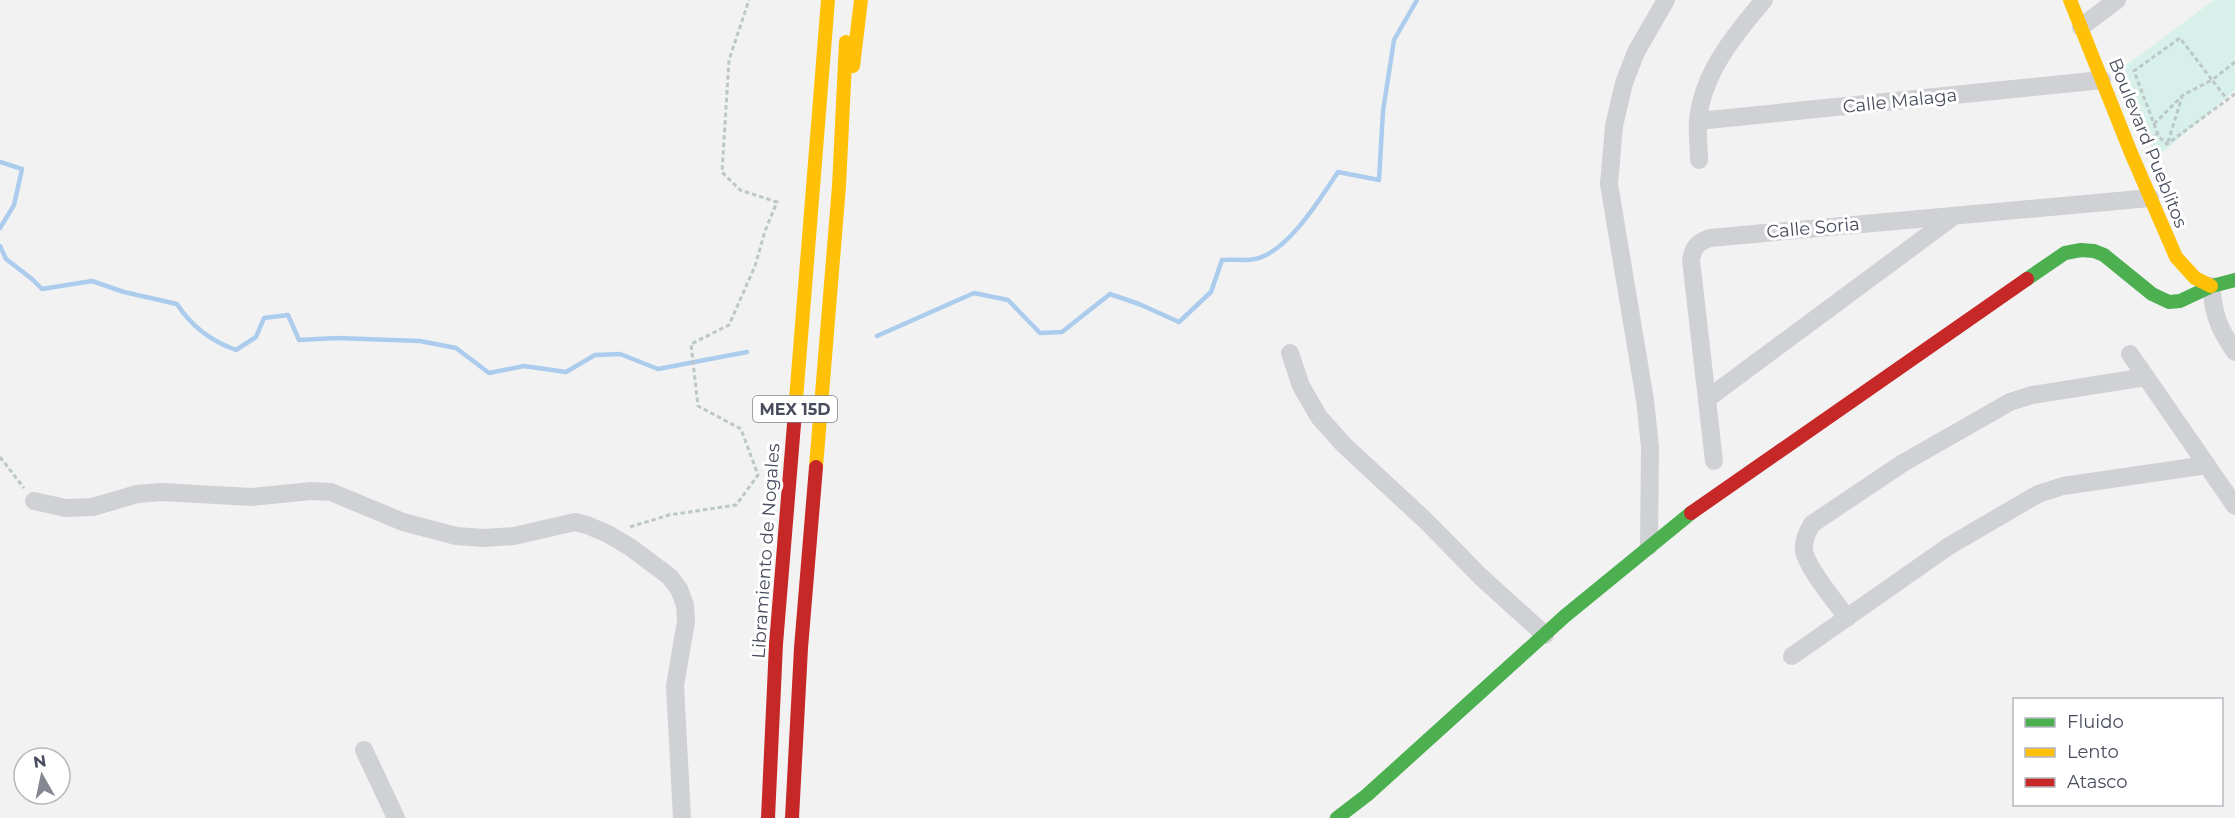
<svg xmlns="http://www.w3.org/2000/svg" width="2235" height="818" viewBox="0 0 2235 818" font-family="Montserrat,sans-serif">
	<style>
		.green { fill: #d7f0e9 }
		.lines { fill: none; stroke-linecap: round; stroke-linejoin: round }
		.stream { stroke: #accced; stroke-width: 4.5 }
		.path { stroke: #bcc7c7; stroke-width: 3; stroke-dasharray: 4.5 3; stroke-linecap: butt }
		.street { stroke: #d0d1d5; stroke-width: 18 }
		.fast { stroke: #4caf50; stroke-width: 14 }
		.slow { stroke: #ffc107; stroke-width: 14 }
		.jam { stroke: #c62828; stroke-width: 14 }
		.labels { text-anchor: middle; stroke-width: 6; stroke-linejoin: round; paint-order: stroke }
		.shield { fill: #fff; stroke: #80828e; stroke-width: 1.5 }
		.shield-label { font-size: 16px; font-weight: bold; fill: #494d5e }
		.street-label { font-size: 18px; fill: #494d5e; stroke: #fff }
	</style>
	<rect width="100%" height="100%" fill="#f2f2f2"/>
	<path class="green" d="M2214,0H2235V90L2156,158L2121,69Z"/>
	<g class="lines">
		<g class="stream">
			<path d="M0,162L22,169L14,205L0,228"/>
			<path d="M0,246L6,259L32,279L42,289L92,281L124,292L177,304C191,326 211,341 236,350L256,337L264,318L288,315L299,340L336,338L420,341L456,348L489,373L524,366L566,372L595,355L620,354L658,369L747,352"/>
			<path d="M877,336L974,293L1008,300L1040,333L1062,332L1110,294L1139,304L1179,322L1211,292L1222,260C1233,259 1245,261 1255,259C1288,252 1320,199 1338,172L1379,180L1383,111L1394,40L1417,0"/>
		</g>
		<g class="path">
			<path d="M2235,62L2212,80L2180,38L2134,71L2159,137L2167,144L2235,94"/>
			<path d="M2154,124L2183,95L2212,80L2227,99"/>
			<path d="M2147,142L2157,134"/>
			<path d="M2168,142L2182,97"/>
			<path d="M0,457L24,488"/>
			<path d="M630,527L669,515L736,505L758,475L741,429L698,406L691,344L729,325L755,266L765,231L777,202L740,190L722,172L729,60L749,0"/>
		</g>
		<g class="street">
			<path d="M2081,27L2117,0"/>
			<path d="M1698,121L2102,80"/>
			<path d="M1699,160C1699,147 1697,134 1698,122C1701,75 1735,34 1764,0"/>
			<path d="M2211,286C2214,316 2218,327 2235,352"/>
			<path d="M1290,353L1301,386L1319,417L1344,445L1426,521L1481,577L1545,635"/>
			<path d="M2130,354L2235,506"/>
			<path d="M1707,399L1954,216"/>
			<path d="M1714,461L1691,260C1693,247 1698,242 1710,238L2150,198"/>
			<path d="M34,501L66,508L93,507L137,494L162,492L251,497L311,491L331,492L403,522L456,536L484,538L514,536L575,522L587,525L608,534L630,547L670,577L679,589L685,605L686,621L675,686L682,818"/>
			<path d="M1649,546L1650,447L1645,400L1609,184L1614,126L1624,83L1636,52L1666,0"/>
			<path d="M1847,618C1836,602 1807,568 1804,551C1803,540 1807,532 1812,524L1903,463L2010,402L2032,395L2146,377"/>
			<path d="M1792,656L1949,546L2038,494L2063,486L2207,465"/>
			<path d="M364,750L396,818"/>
		</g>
		<g class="fast">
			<path d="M2027,279L2065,253L2081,250L2094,251L2104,255L2152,294L2169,302L2180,301L2212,286L2235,280"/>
			<path d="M1337,818L1367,795L1565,616L1691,513"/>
		</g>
		<g class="slow">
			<path d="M2070,0L2131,153L2176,257L2195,278L2211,286"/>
			<path d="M853,66L861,0"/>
			<path d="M795,412L828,0"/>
			<path d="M816,467L839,186L846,42"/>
		</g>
		<g class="jam">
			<path d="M1691,513L2027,279"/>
			<path d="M768,818L776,644L795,412"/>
			<path d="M792,818L801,648L816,467"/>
		</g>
	</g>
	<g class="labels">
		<rect class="shield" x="753" y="396" width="84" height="26" rx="4.5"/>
		<g class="shield-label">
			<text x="795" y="415">MEX 15D</text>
		</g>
		<g class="street-label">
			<text transform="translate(1900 101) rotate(-6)" y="6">Calle Malaga</text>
			<text transform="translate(2148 143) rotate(68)" y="6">Boulevard Pueblitos</text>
			<text transform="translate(1813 228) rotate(-5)" y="6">Calle Soria</text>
			<text transform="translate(766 551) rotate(-86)" y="6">Libramiento de Nogales</text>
		</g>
	</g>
	<rect x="2013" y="698" width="210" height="108" fill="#ffffff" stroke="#b6b8bf" stroke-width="1.5"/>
	<rect x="2025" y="718" width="30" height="9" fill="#4caf50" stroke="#b6b8bf" stroke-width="1.5"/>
	<text x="2067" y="728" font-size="18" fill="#494d5e">Fluido</text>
	<rect x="2025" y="748" width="30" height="9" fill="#ffc107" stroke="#b6b8bf" stroke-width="1.5"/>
	<text x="2067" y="758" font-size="18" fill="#494d5e">Lento</text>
	<rect x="2025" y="778" width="30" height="9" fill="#c62828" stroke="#b6b8bf" stroke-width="1.5"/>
	<text x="2067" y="788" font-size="18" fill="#494d5e">Atasco</text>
	<g transform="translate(42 776) rotate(351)"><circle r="28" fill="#ffffff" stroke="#b6b8bf" stroke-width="1.5"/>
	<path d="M0-4.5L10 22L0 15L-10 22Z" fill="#848792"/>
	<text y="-9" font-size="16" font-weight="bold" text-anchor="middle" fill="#494d5e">N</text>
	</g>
</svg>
